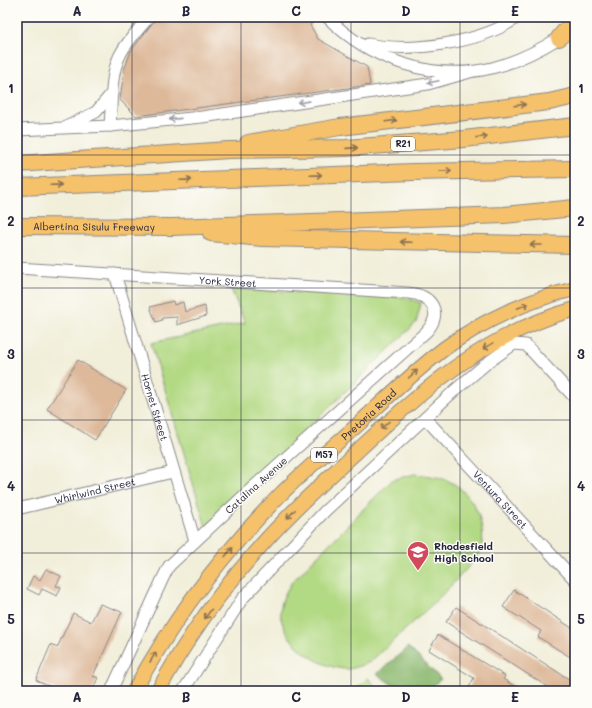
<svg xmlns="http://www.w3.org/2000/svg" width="592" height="708" viewBox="0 0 592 708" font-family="Mali,sans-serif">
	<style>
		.green { fill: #b2d983; stroke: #6a7e5f }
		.forest { fill: #8db971; stroke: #586e56 }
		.building { fill: #ddb899 }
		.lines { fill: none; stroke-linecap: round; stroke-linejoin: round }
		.minor-casing { stroke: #8a888a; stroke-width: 13 }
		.major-casing { stroke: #8a888a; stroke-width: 16 }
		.highway-casing { stroke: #8a888a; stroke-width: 18 }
		.minor { stroke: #fff; stroke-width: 11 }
		.major { stroke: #f5c16b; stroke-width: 14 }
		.highway { stroke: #f5c16b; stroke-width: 16 }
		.oneway { stroke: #9c9ca7 }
		.oneway2 { stroke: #8c7253 }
		.grid { fill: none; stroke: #22223b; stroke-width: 1; stroke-opacity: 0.55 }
		.labels { text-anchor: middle; stroke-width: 3; stroke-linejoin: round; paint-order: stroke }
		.shield { fill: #fdfcf7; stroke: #646373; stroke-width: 1 }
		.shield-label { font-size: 9px; font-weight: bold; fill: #22223b }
		.street-label { font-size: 10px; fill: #22223b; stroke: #fdfcf7 }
		.poi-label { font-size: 10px; font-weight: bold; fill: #22223b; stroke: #fdfcf7; text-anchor: start }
		.neatline { fill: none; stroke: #22223b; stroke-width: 1.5 }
		.grid-label { font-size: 13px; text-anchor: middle; font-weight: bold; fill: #22223b }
	</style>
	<rect width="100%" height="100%" fill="#fdfcf7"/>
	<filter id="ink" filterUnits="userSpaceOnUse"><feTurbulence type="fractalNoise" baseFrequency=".025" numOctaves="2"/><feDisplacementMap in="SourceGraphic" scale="8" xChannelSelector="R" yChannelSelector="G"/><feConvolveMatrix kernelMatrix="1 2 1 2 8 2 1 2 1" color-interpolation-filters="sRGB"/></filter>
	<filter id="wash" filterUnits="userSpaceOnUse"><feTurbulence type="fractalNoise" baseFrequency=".012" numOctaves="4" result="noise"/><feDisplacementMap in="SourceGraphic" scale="16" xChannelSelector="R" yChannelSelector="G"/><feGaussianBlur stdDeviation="0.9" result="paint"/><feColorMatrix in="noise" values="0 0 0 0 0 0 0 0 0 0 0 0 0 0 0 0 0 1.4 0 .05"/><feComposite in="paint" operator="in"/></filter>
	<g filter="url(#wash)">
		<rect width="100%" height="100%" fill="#f1eed9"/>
		<g class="green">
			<path d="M231,289L403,297L421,303L416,323L206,527L151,343L245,323Z"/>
			<path d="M415,474C443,477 458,480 474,505C481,517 484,533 482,546C478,566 389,644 370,662C364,664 356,668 349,669C322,670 285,645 281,617C279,603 285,593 292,582L392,480Z"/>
			<path d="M368,678L379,691H354Z"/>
		</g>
		<path class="forest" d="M408,647L441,679L427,691H401L377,674Z"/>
		<g id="blocks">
			<g class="building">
				<path d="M157,17H311L314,21L310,25L318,39L367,67L370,85L136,116L120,100L124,70L131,51Z"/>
				<path d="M173,301L174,305L183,302L185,312L205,306L206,316L177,325V317L162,318V320L156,322L150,307Z"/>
				<path d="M78,360L126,390L95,440L47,409Z"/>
				<path d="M46,569L61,576L56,586L61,587L57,596L42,589L39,595L27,589L33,576L40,580Z"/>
				<path d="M514,590L575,630V660L538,637L541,631L503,607Z"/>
				<path d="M100,604L122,612L93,676L98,678L92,691H59L36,680L51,644L57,648L73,613L91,622Z"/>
				<path d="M456,607L575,683V691H554L446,622Z"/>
				<path d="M438,635L505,676L503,679L522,691H467L474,678L429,650Z"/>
			</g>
		</g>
	</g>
	<g filter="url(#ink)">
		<use href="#blocks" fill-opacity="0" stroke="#8a888a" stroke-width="1"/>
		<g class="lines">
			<g class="minor-casing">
				<g id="minor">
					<path d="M327,17C369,60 434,82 492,68C516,62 538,51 559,38"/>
					<path d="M368,44C411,53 482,43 518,17"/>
					<path d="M68,126L96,112L112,93"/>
					<path d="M110,126C112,103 110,75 120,55C127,41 139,29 149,17"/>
					<path d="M17,130L110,126L202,117L428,84L470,72"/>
					<path id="s1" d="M17,268L408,293C432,295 444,313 426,332L252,488L169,566L163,578L111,691"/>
					<path id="s2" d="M115,274L195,541"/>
					<path id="s3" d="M425,418L575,580"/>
					<path id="s4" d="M17,509L173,472"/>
					<path d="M183,691L242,599L325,511L454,391L487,363L514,344L526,345L575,398"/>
				</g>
			</g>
			<g class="major-casing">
				<g id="major">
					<path id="s5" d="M134,691C173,619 223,553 280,495C303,472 328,451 353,429C383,402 412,373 445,348C482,321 530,299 575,289"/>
					<path d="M158,691C187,637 225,585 267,539C294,509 324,482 353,455C422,391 482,335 575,309"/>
				</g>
			</g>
			<g class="highway-casing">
				<g id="highway">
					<path d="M559,38L575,19"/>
					<path d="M248,143L340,127L549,102L575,96"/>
					<path d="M17,164L229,150L346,148L464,139L575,126"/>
					<path d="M17,187L413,172L575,169"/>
					<path id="s6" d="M17,226L172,227L504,215L575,208"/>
					<path d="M211,233L262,238L575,245"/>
				</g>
			</g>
			<use href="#minor" class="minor"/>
			<use href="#major" class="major"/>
			<use href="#highway" class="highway"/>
		</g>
		<defs><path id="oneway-shaft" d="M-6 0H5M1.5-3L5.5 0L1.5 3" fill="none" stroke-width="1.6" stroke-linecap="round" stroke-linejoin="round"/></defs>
		<g class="oneway">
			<use href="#oneway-shaft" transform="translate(433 82) rotate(168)"/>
			<use href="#oneway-shaft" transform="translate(304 102) rotate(171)"/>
			<use href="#oneway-shaft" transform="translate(175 119) rotate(174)"/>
		</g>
		<g class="oneway2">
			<use href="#oneway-shaft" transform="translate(520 105) rotate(-7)"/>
			<use href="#oneway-shaft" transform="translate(391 121) rotate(-7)"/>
			<use href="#oneway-shaft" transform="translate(482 137) rotate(-6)"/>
			<use href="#oneway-shaft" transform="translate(352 148) rotate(-4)"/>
			<use href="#oneway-shaft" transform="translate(446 171) rotate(-1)"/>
			<use href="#oneway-shaft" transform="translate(316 175) rotate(-2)"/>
			<use href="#oneway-shaft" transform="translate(186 180) rotate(-2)"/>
			<use href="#oneway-shaft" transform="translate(56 185) rotate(-2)"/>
			<use href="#oneway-shaft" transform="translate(406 242) rotate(-178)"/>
			<use href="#oneway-shaft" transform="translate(536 245) rotate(-180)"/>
			<use href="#oneway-shaft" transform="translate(523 306) rotate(-22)"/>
			<use href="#oneway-shaft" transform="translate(488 346) rotate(150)"/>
			<use href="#oneway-shaft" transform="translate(413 374) rotate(-42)"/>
			<use href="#oneway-shaft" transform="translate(385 425) rotate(138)"/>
			<use href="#oneway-shaft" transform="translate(291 514) rotate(134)"/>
			<use href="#oneway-shaft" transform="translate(229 552) rotate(-50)"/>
			<use href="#oneway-shaft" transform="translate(208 614) rotate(125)"/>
			<use href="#oneway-shaft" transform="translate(153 657) rotate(-60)"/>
		</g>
	</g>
	<path class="grid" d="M132,17V691M241,17V691M351,17V691M460,17V691M17,155H575M17,288H575M17,420H575M17,553H575"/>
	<defs>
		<g id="school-pin" transform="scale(1.15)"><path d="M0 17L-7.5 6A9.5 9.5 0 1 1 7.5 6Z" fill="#d1495b" stroke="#fdfcf7"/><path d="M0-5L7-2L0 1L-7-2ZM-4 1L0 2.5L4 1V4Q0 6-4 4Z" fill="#fff"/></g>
	</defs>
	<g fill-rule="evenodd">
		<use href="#school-pin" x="418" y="552"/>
	</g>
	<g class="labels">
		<g class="shield">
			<rect x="391" y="137" width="24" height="14" rx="3"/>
			<rect x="311" y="448" width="26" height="14" rx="3"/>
		</g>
		<g class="shield-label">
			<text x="403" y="147">R21</text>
			<text x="324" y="458">M57</text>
		</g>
		<g class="street-label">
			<text dy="4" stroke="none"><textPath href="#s6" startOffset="77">Albertina Sisulu Freeway</textPath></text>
			<text dy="4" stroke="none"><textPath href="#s1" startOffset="211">York Street</textPath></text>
			<text dy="4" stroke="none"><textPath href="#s2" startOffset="139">Hornet Street</textPath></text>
			<text dy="4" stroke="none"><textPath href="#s5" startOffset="365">Pretoria Road</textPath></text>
			<text transform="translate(256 485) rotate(-42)" y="4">Catalina Avenue</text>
			<text dy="4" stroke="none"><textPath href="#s4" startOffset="80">Whirlwind Street</textPath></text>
			<text dy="4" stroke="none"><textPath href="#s3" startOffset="111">Ventura Street</textPath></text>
		</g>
		<g class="poi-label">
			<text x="434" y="550">Rhodesfield<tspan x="434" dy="12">High School</tspan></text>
		</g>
	</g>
	<rect width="592" height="708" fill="none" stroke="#fdfcf7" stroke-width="44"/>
	<rect x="22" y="22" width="548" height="664" class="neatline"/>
	<g class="grid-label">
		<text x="77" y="16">A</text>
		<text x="186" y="16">B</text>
		<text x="296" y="16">C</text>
		<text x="406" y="16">D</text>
		<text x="515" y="16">E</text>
		<text x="11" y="93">1</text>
		<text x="581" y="93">1</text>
		<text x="11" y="226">2</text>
		<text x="581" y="226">2</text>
		<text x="11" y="359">3</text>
		<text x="581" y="359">3</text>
		<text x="11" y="491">4</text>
		<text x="581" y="491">4</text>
		<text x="11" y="624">5</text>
		<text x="581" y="624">5</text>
		<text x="77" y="702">A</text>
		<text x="186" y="702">B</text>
		<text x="296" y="702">C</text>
		<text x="406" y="702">D</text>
		<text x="515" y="702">E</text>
	</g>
</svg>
